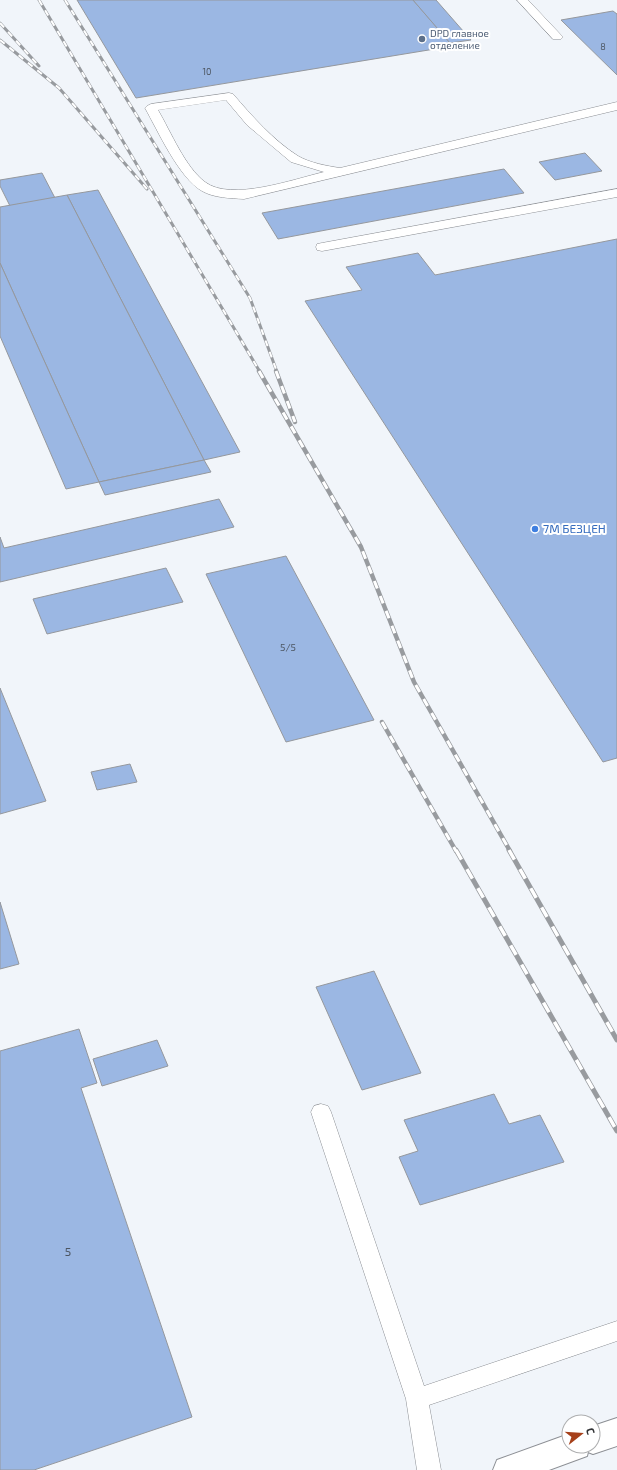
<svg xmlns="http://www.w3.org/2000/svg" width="617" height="1470" viewBox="0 0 617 1470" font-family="'Exo 2',sans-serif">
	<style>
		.building { fill: #9bb7e3; stroke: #95989d }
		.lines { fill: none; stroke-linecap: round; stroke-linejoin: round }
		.service-casing { stroke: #8c8f94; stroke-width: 1 }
		.tertiary-casing { stroke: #8c8f94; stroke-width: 2 }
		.service { fill: #fff; fill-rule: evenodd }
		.tertiary { fill: #fff; fill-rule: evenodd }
		.rail-far2-casing { stroke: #989b9f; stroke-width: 3 }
		.rail-far1-casing { stroke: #989b9f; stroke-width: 4.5 }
		.rail-casing { stroke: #989b9f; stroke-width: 5 }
		.rail-far2 { stroke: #fff; stroke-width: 2; stroke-dasharray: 6; stroke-linecap: butt }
		.rail-far1 { stroke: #fff; stroke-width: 3; stroke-dasharray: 8; stroke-linecap: butt }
		.rail { stroke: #fff; stroke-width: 3.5; stroke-dasharray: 11; stroke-linecap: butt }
		.service-dot { fill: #5c6f8a; stroke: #fff; stroke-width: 1.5 }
		.shop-dot { fill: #3f7fe0; stroke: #fff; stroke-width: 1.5 }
		.labels { text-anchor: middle; stroke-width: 4; stroke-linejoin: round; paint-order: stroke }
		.far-number-label { font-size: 9px; fill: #4c5561 }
		.far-service-label { font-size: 10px; fill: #4e5e75; stroke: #fff; text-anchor: start }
		.number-label { font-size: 10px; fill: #4c5561 }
		.shop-label { font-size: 12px; fill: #366cbe; stroke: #fff; text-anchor: start }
		.near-number-label { font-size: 12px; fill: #4c5561 }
	</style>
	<rect width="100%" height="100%" fill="#f1f5fa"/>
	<g class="building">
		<path d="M77,0H413L453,46L136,98Z"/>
		<path d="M413,0H436L471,40L450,43Z"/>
		<path d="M613,11L617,14V75L561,20Z"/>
		<path d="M585,153L602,171L555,180L539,162Z"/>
		<path d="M504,169L524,193L278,239L262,213Z"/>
		<path d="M42,173L55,198L10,206L0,186V180Z"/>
		<path d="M98,190L240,452L204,460L67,195Z"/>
		<path d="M67,195L204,460L99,482L0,263V207Z"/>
		<path d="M617,239V758L603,762L305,301L362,290L346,267L418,253L435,275Z"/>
		<path d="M0,263L99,482L66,489L0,336Z"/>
		<path d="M204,460L211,472L105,495L99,482Z"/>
		<path d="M219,499L234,527L0,582V537L4,548Z"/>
		<path d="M286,556L374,720L286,742L206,574Z"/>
		<path d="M166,568L183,602L47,634L33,599Z"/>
		<path d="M0,688L46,801L0,814Z"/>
		<path d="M130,764L137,782L97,790L91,772Z"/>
		<path d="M0,902L19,964L0,969Z"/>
		<path d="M374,971L421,1073L362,1090L316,987Z"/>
		<path d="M79,1029L97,1083L81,1088L192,1417L34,1470H0V1051Z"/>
		<path d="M157,1040L168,1066L102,1086L93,1059Z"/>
		<path d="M494,1094L509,1124L540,1115L564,1162L420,1205L399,1157L418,1151L404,1120Z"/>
	</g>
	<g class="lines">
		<g class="service-casing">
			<g id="service">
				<path d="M517,0H528L561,35L563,37L561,39H553Z"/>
				<path d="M229,93L233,94C252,116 273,140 298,156C310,163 327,166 340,168L617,102V110L244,199C230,198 214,198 202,191C179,178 158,131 145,108L147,106L151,104ZM226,100L247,125L291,162L324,172C294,179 231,202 205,182C185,167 171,132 158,110Z"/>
				<path d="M617,189V197L322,251L317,250L316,247L317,244L322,243Z"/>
				<path d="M321,1104L328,1106L331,1112L424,1386L617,1321V1341L429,1405L441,1470H417L406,1399L311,1112L314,1106Z"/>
			</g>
		</g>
		<g class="tertiary-casing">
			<path id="tertiary" d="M617,1418V1446L593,1454L588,1452L587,1456L549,1470H493L497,1460L569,1434V1446H593V1426Z"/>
		</g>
		<use href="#service" class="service"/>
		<use href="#tertiary" class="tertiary"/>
		<g class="rail-far2-casing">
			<g id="rail-far2">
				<path d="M39,0L260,372"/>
				<path d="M65,0L250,298L277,372"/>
				<path d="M0,23L39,66"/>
				<path d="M0,40L59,88L147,189"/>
			</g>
		</g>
		<g class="rail-far1-casing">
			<g id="rail-far1">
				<path d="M259,371L361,547L414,682L510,851"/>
				<path d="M276,371L295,422"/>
				<path d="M382,722L456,851"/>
			</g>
		</g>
		<g class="rail-casing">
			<g id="rail">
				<path d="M456,850L617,1131"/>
				<path d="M509,850L617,1040"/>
			</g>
		</g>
		<use href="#rail-far2" class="rail-far2"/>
		<use href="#rail-far1" class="rail-far1"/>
		<use href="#rail" class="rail"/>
	</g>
	<circle class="service-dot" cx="422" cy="39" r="4"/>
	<circle class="shop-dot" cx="535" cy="529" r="4"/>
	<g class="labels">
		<g class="far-number-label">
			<text x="603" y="50">8</text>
			<text x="207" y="75">10</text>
		</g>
		<g class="far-service-label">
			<text x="430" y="37">DPD главное<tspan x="430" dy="12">отделение</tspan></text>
		</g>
		<g class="number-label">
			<text x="288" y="651">5/5</text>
		</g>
		<g class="shop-label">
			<text x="543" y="533">7М БЕЗЦЕН</text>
		</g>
		<g class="near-number-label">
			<text x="68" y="1256">5</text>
		</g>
	</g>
	<g transform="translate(581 1434) rotate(73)"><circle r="19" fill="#ffffff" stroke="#adaeaf"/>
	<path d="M0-3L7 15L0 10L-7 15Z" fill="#a6401a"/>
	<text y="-6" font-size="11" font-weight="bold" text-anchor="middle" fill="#323436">С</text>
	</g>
</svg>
